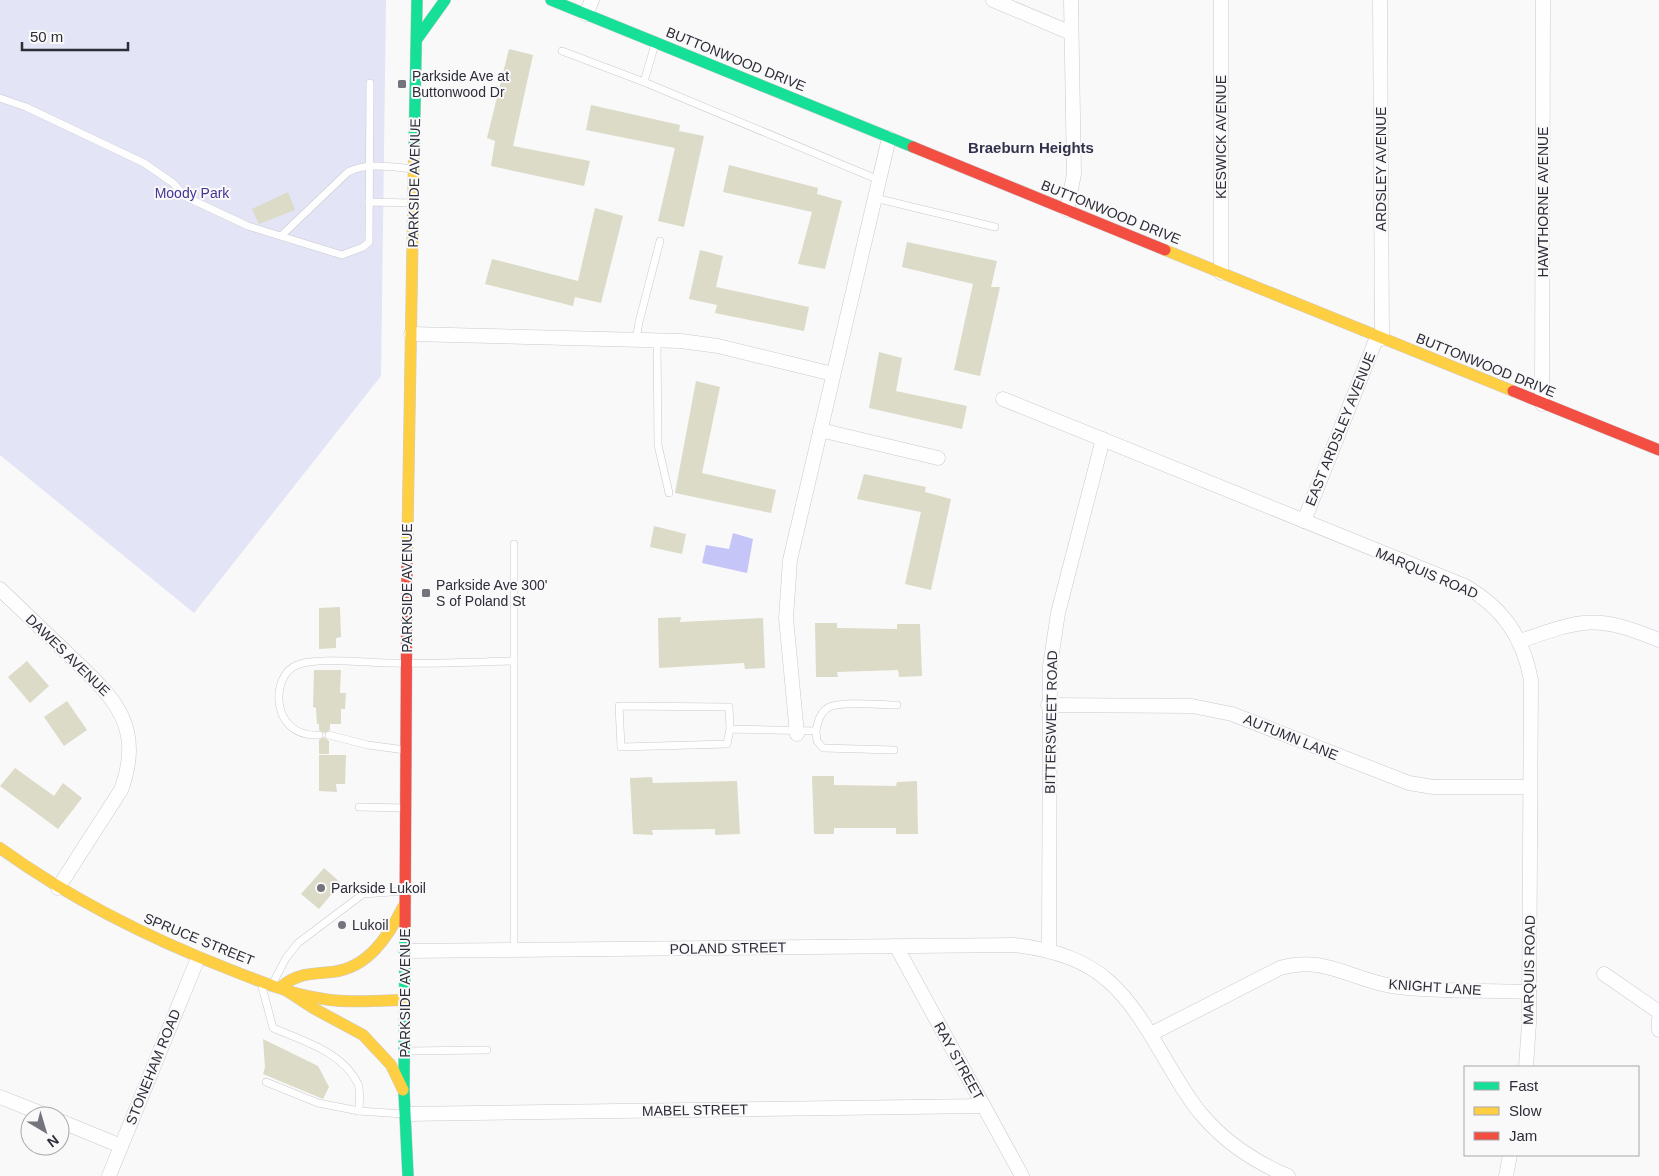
<svg xmlns="http://www.w3.org/2000/svg" width="1659" height="1176" viewBox="0 0 1659 1176" font-family="Arial,sans-serif">
	<style>
		.green { fill: #e3e4f5 }
		.water { fill: #c6c5f7 }
		.building { fill: #dbdbc7 }
		.lines { fill: none; stroke-linecap: round; stroke-linejoin: round }
		.lane-casing { stroke: #cacad0; stroke-width: 8 }
		.street-casing { stroke: #cacad0; stroke-width: 15 }
		.fast-casing { stroke: #cacad0; stroke-width: 12 }
		.slow-casing { stroke: #cacad0; stroke-width: 12 }
		.jam-casing { stroke: #cacad0; stroke-width: 12 }
		.lane { stroke: #fefefe; stroke-width: 7 }
		.street { stroke: #fefefe; stroke-width: 14 }
		.fast { stroke: #16e098; stroke-width: 11 }
		.slow { stroke: #ffcf43; stroke-width: 11 }
		.jam { stroke: #f24e42; stroke-width: 11 }
		.poi-dot { fill: #74747d; stroke: #f9f9f9; stroke-width: 2 }
		.labels { text-anchor: middle; stroke-width: 4; stroke-linejoin: round; paint-order: stroke }
		.street-label { font-size: 14px; fill: #2d2d3a; stroke: #f9f9f9 }
		.poi-label { font-size: 14px; fill: #2d2d3a; stroke: #f9f9f9; text-anchor: start }
		.park-label { font-size: 14px; fill: #443497; stroke: #f9f9f9 }
		.neighbourhood-label { font-size: 15px; font-weight: bold; fill: #31314b; stroke: #f9f9f9 }
	</style>
	<rect width="100%" height="100%" fill="#f9f9f9"/>
	<path class="green" d="M0,0H386L381,376L194,613L0,455Z"/>
	<path class="water" d="M733,533L753,539L747,573L702,563L706,545L729,549Z"/>
	<g class="building">
		<path d="M509,49L533,55L513,146L590,161L584,186L491,166L495,141L487,138Z"/>
		<path d="M591,105L680,125L679,131L704,136L684,227L658,221L675,148L586,130Z"/>
		<path d="M729,165L818,188L817,194L842,201L825,269L798,264L812,212L723,192Z"/>
		<path d="M288,192L295,210L259,224L252,209Z"/>
		<path d="M595,208L623,216L601,303L575,297L573,306L485,284L492,259L578,281Z"/>
		<path d="M907,242L997,261L991,287H1000L980,376L954,370L973,284L902,267Z"/>
		<path d="M700,250L723,256L716,287L809,307L804,331L715,313L717,305L689,299Z"/>
		<path d="M879,352L902,358L896,391L967,406L962,429L869,408Z"/>
		<path d="M696,381L720,387L702,473L776,490L771,513L675,493Z"/>
		<path d="M864,474L926,487L925,492L951,499L931,590L905,584L921,512L857,499Z"/>
		<path d="M654,526L686,534L682,554L650,547Z"/>
		<path d="M340,607L341,637L336,638V648L319,649V608Z"/>
		<path d="M681,617L680,622L763,618L765,668L745,669L744,663L659,668L658,618Z"/>
		<path d="M815,623H837V628L897,629V624H920L922,676L899,677L898,670L837,672L838,677H816Z"/>
		<path d="M27,661L49,686L30,703L8,677Z"/>
		<path d="M314,670H341L340,693H346L345,709H341V724H330V730L324,733L319,730V724H317L316,708L313,707Z"/>
		<path d="M67,701L87,730L64,746L44,717Z"/>
		<path d="M324,737L329,741V754H319V740Z"/>
		<path d="M319,755H346L345,784H336L337,792L319,791Z"/>
		<path d="M15,768L54,796L63,783L82,798L58,829L0,786Z"/>
		<path d="M812,776H834V785L896,786L897,782L917,781L918,834H896V828H834V834H814Z"/>
		<path d="M652,777L653,783L737,781L740,834L715,835V829L652,830L653,835L633,834L630,778Z"/>
		<path d="M324,868L341,883L319,909L301,894Z"/>
		<path d="M263,1039L318,1066L329,1087L323,1099L263,1074L265,1067Z"/>
	</g>
	<g class="lines">
		<g class="lane-casing">
			<g id="lane">
				<path d="M655,44L644,82L879,180"/>
				<path d="M562,51L644,82"/>
				<path d="M0,98L26,107L144,163L173,183L186,197L248,226L342,255L363,247L369,242L370,83"/>
				<path d="M875,198L995,227"/>
				<path d="M369,202L413,203"/>
				<path d="M282,235L348,172C368,162 391,167 414,169"/>
				<path d="M636,340L639,322L660,241"/>
				<path d="M657,340L658,445L669,493"/>
				<path d="M514,661V544"/>
				<path d="M730,729L729,707L619,706L621,747L727,744L730,729L816,731L817,741L823,748L894,750"/>
				<path d="M816,731C818,722 819,715 826,709C836,700 882,705 897,705"/>
				<path d="M319,735C270,738 270,675 297,665C318,657 367,663 392,663C432,664 473,662 514,661V950"/>
				<path d="M329,735L368,745L405,750"/>
				<path d="M359,807L406,808"/>
				<path d="M261,983L273,1028C303,1041 343,1052 358,1084C361,1091 359,1103 359,1111"/>
				<path d="M273,983L286,958L298,943L363,894L405,891"/>
				<path d="M405,1051L487,1050"/>
				<path d="M266,1082L318,1103L359,1111L403,1114"/>
			</g>
		</g>
		<g class="street-casing">
			<g id="street">
				<path d="M993,0L1071,33"/>
				<path d="M1380,0L1382,339"/>
				<path d="M586,14L592,0"/>
				<path d="M1067,210L1074,174L1071,0"/>
				<path d="M1221,273V0"/>
				<path d="M411,334L681,341L718,346L833,374"/>
				<path d="M1003,399L1465,586C1503,608 1523,637 1531,680L1529,1023L1526,1067"/>
				<path d="M1542,404L1543,0"/>
				<path d="M820,430L938,458"/>
				<path d="M1304,521L1377,337"/>
				<path d="M0,589C23,611 46,633 69,655C113,697 145,725 121,790L58,888"/>
				<path d="M1520,641C1583,619 1596,614 1659,640"/>
				<path d="M1048,705L1192,706L1232,714L1409,783L1433,787H1530"/>
				<path d="M797,734L786,618L790,560L889,138"/>
				<path d="M896,946L1022,1176"/>
				<path d="M1049,950L1050,666L1058,613L1103,439"/>
				<path d="M405,951L1015,945C1104,956 1126,992 1168,1064C1179,1082 1189,1100 1202,1115C1225,1142 1255,1162 1288,1176"/>
				<path d="M1604,974L1659,1012"/>
				<path d="M1659,1019V1030"/>
				<path d="M1151,1034L1280,968C1325,954 1354,982 1398,987C1441,992 1486,990 1529,992"/>
				<path d="M0,1097L48,1116"/>
				<path d="M406,1114L984,1106"/>
				<path d="M60,1121L121,1146"/>
				<path d="M109,1176L198,958"/>
				<path d="M1506,1176L1510,1155"/>
			</g>
		</g>
		<g class="fast-casing">
			<g id="fast">
				<path d="M551,0L913,147"/>
				<path d="M417,39L445,0"/>
				<path d="M414,155L417,0"/>
				<path d="M405,930L404,1092L408,1176"/>
			</g>
		</g>
		<g class="slow-casing">
			<g id="slow">
				<path d="M1165,250L1513,391"/>
				<path d="M407,564L414,155"/>
				<path d="M0,848C72,900 149,938 231,970C259,981 288,993 318,998C347,1004 376,1000 405,1000"/>
				<path d="M403,907C388,937 368,968 332,972C312,974 297,973 281,987L313,1008L363,1035L391,1065L403,1090"/>
			</g>
		</g>
		<g class="jam-casing">
			<g id="jam">
				<path d="M913,147L1165,250"/>
				<path d="M1513,391L1659,450"/>
				<path d="M405,930L407,564"/>
			</g>
		</g>
		<use href="#lane" class="lane"/>
		<use href="#street" class="street"/>
		<use href="#fast" class="fast"/>
		<use href="#slow" class="slow"/>
		<use href="#jam" class="jam"/>
	</g>
	<g class="poi-dot">
		<rect x="397" y="79" width="10" height="10" rx="2.5"/>
		<rect x="421" y="588" width="10" height="10" rx="2.5"/>
		<circle cx="321" cy="888" r="5"/>
		<circle cx="342" cy="925" r="5"/>
	</g>
	<g class="labels">
		<g class="street-label">
			<text transform="translate(736 59) rotate(22)" y="5">BUTTONWOOD DRIVE</text>
			<text transform="translate(1221 137) rotate(-90)" y="5">KESWICK AVENUE</text>
			<text transform="translate(1381 169) rotate(-90)" y="5">ARDSLEY AVENUE</text>
			<text transform="translate(414 183) rotate(-89)" y="5">PARKSIDE AVENUE</text>
			<text transform="translate(1543 202) rotate(-90)" y="5">HAWTHORNE AVENUE</text>
			<text transform="translate(1111 212) rotate(22)" y="5">BUTTONWOOD DRIVE</text>
			<text transform="translate(1486 365) rotate(22)" y="5">BUTTONWOOD DRIVE</text>
			<text transform="translate(1340 429) rotate(-68)" y="5">EAST ARDSLEY AVENUE</text>
			<text transform="translate(1427 573) rotate(23)" y="5">MARQUIS ROAD</text>
			<text transform="translate(407 588) rotate(-90)" y="5">PARKSIDE AVENUE</text>
			<text transform="translate(68 655) rotate(44)" y="5">DAWES AVENUE</text>
			<text transform="translate(1051 722) rotate(-89)" y="5">BITTERSWEET ROAD</text>
			<text transform="translate(1291 737) rotate(22)" y="5">AUTUMN LANE</text>
			<text transform="translate(199 939) rotate(22)" y="5">SPRUCE STREET</text>
			<text transform="translate(728 948) rotate(-1)" y="5">POLAND STREET</text>
			<text transform="translate(1529 970) rotate(-89)" y="5">MARQUIS ROAD</text>
			<text transform="translate(1435 987) rotate(4)" y="5">KNIGHT LANE</text>
			<text transform="translate(405 993) rotate(-90)" y="5">PARKSIDE AVENUE</text>
			<text transform="translate(959 1061) rotate(61)" y="5">RAY STREET</text>
			<text transform="translate(153 1067) rotate(-68)" y="5">STONEHAM ROAD</text>
			<text transform="translate(695 1110) rotate(-1)" y="5">MABEL STREET</text>
		</g>
		<g class="poi-label">
			<text x="412" y="81">Parkside Ave at<tspan x="412" dy="16">Buttonwood Dr</tspan></text>
			<text x="436" y="590">Parkside Ave 300'<tspan x="436" dy="16">S of Poland St</tspan></text>
			<text x="331" y="893">Parkside Lukoil</text>
			<text x="352" y="930">Lukoil</text>
		</g>
		<g class="park-label">
			<text x="192" y="198">Moody Park</text>
		</g>
		<g class="neighbourhood-label">
			<text x="1031" y="153">Braeburn Heights</text>
		</g>
	</g>
	<rect x="1464" y="1066" width="175" height="90" fill="#f9f9f9" stroke="#a7a7ad"/>
	<rect x="1474" y="1082" width="25" height="8" fill="#16e098" stroke="#a7a7ad"/>
	<text x="1509" y="1091" font-size="15" fill="#2d2d3a">Fast</text>
	<rect x="1474" y="1107" width="25" height="8" fill="#ffcf43" stroke="#a7a7ad"/>
	<text x="1509" y="1116" font-size="15" fill="#2d2d3a">Slow</text>
	<rect x="1474" y="1132" width="25" height="8" fill="#f24e42" stroke="#a7a7ad"/>
	<text x="1509" y="1141" font-size="15" fill="#2d2d3a">Jam</text>
	<g transform="translate(45 1131) rotate(142)"><circle r="24" fill="#f9f9f9" stroke="#a7a7ad"/>
	<path d="M0-4L9 19L0 12L-9 19Z" fill="#74747d"/>
	<text y="-8" font-size="14" font-weight="bold" text-anchor="middle" fill="#2d2d3a">N</text>
	</g>
	<path d="M22 42v8h106v-8" fill="none" stroke="#2d2d3a" stroke-width="2.5"/>
	<text x="30" y="42" font-size="15" fill="#2d2d3a" stroke="#f9f9f9" stroke-width="4" paint-order="stroke">50 m</text>
</svg>
